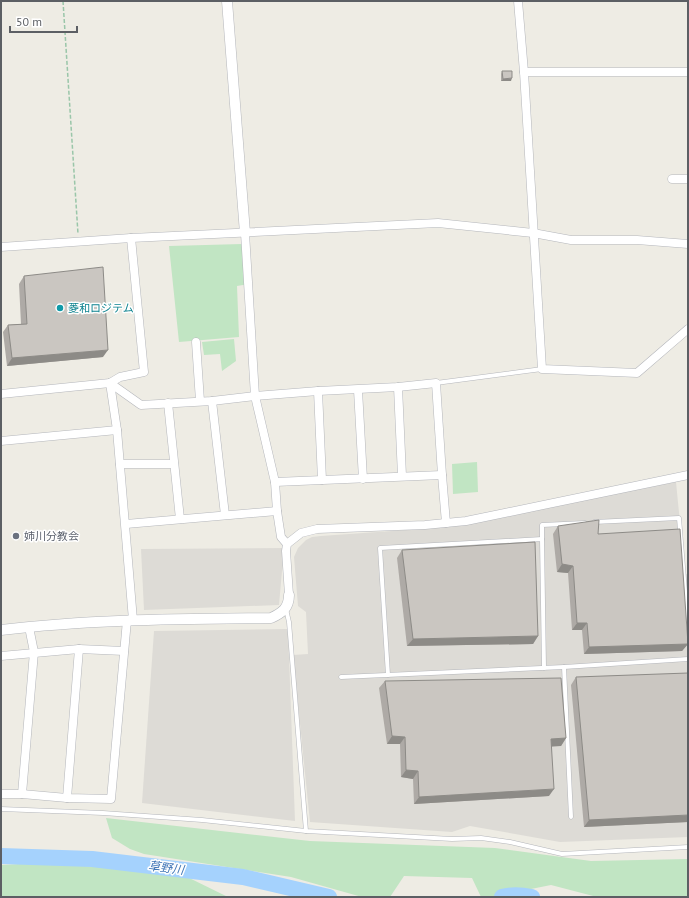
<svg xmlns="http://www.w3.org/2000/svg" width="689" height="898" viewBox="0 0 689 898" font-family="'PT Sans','Noto Sans JP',sans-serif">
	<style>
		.industrial { fill: #dddbd6 }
		.green { fill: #c1e5c3 }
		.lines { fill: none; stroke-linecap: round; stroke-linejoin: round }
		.river { stroke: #a5d2fd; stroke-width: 16 }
		.service-casing { stroke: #b4b6bb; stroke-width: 5 }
		.minor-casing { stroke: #b4b6bb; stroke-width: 9 }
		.tertiary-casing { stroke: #b4b6bb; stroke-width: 11 }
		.path { stroke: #9ac6a9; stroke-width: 1.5; stroke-dasharray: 4 2; stroke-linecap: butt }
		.service { stroke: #fff; stroke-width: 4 }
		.minor { stroke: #fff; stroke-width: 8 }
		.tertiary { stroke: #fff; stroke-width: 10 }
		.wall { fill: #aeaaa6 }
		.shaded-wall { fill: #8d8b87 }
		.building { fill: #cac6c1; stroke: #8d8b87 }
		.culture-dot { fill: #0f9aa8; stroke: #fff; stroke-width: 1.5 }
		.worship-dot { fill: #6b7280; stroke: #fff; stroke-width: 1.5 }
		.labels { text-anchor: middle; stroke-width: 3; stroke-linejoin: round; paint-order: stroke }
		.culture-label { font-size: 11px; fill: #0d838f; stroke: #fff; text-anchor: start }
		.worship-label { font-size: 11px; fill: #5b616d; stroke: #fff; text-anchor: start }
		.water-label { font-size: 12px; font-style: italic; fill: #4478b8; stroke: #fff }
	</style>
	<rect width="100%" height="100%" fill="#eeece4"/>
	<g class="industrial">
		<path d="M676,482L685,574H688V837L560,842L470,826L452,832L310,822L293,655L308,654L306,612L298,606L294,557L298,548L306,540L312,537L321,536L448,527Z"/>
		<path d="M284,548L279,605L144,610L141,549Z"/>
		<path d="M288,629L295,821L142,803L154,631Z"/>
	</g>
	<g class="green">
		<path d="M242,244L249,284L237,286L239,337L179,342L169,246Z"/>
		<path d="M234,339L236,361L222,371L220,354L204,355L202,342Z"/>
		<path d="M477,462L478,492L453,494L452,464Z"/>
		<path d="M106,818L310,841L495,848L591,861L688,859V897H597L551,885L531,889L529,897H481L472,878L404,876L390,897H362L291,877L144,854L130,849L112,838Z"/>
		<path d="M38,863L177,872L228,897H1V865Z"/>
	</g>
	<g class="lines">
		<g class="river">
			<path d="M1,856L92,859L243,877L329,897"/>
			<path d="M502,897C512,894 522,895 532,897"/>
		</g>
		<g class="service-casing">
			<g id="service">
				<path d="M436,383L542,369"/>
				<path d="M594,522L679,518L688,628"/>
				<path d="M542,539V525L585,523"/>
				<path d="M286,609L289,622L306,831"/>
				<path d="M564,667L571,817"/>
				<path d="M388,675L380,548L542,539L544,668"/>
				<path d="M341,677L564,667L688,659"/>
				<path d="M1,809L103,813L202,820L306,831L452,839L481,838L510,842L562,854L688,847"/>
			</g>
		</g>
		<g class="minor-casing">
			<g id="minor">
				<path d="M518,1L524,72L542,369L637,373L688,329"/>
				<path d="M524,72H688"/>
				<path d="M672,179H688"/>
				<path d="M245,233L255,396L275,482L277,511L281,537L287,544"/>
				<path d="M1,247L131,238L438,223L533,233L571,240H637L688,244"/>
				<path d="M196,342L200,401"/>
				<path d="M110,383L141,405L212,401L255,396L318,391L398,387L436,383L442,475L446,523"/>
				<path d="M110,383L117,430L133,620"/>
				<path d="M398,387L402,476"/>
				<path d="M358,390L363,479"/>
				<path d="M318,391L322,480"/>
				<path d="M1,394L110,383L120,377L144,372L131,238"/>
				<path d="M212,401L225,515"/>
				<path d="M168,403L180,519"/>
				<path d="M1,441L117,430"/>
				<path d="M120,464H174"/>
				<path d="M275,482L442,475"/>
				<path d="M126,524L277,511"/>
				<path d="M289,595L286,551L287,544L301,533L317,529L425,525L466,521L688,475"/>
				<path d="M1,656L79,649L124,651"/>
				<path d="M1,794H22L67,798L111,799L127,620"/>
				<path d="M22,794L34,652L29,627"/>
				<path d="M67,798L79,649"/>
			</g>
		</g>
		<g class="tertiary-casing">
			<g id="tertiary">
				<path d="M227,1L245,233"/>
				<path d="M1,630C90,619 181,619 271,618C282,613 289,608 289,595"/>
			</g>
		</g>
		<path class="path" d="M63,1L78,234"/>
		<use href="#service" class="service"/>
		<use href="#minor" class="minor"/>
		<use href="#tertiary" class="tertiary"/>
	</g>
	<g class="wall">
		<path d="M502,71L511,81H501V74Z"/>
		<path d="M24,276L103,357L7,366L3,332L8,325L21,324L19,284Z"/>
		<path d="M558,526L598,534L688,644L682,651L584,654L582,630H572L568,573L557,572L553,534Z"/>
		<path d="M402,550L538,636L533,644L407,646L397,558Z"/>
		<path d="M576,677L688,822L584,827L571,685Z"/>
		<path d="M385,681L566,738L561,746H552L549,796L414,804L413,779L401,777L400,744H387L379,688Z"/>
	</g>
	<g class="shaded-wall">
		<path d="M512,78L511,81H501L503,79Z"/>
		<path d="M108,350L103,357L7,366L12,358Z"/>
		<path d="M562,564L573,566L568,573L557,572Z"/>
		<path d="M577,623H587L582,630H572Z"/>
		<path d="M538,636L533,644L407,646L413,639Z"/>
		<path d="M688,644L682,651L584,654L589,647Z"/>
		<path d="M392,736L405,737L400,744H387Z"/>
		<path d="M566,738L561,746L546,747L551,739Z"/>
		<path d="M406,770L418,771L413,779L401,777Z"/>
		<path d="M554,789L549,796L414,804L419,797Z"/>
		<path d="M688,815V822L584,827L589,820Z"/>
	</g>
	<g class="building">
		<path d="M502,71H512V78L503,79Z"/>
		<path d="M103,267L108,350L12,358L8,325L27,324L24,276Z"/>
		<path d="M599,520L598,534L680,529L688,644L589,647L587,623H577L573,566L562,564L558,526Z"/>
		<path d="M535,542L538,636L413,639L402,550Z"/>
		<path d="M688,673V815L589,820L576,677Z"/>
		<path d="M561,678L566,738L551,739L554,789L419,797L418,771L406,770L405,737L392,736L385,681Z"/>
	</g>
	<circle class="culture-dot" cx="60" cy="308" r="4"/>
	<circle class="worship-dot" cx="16" cy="536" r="4"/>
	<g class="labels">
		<g class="culture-label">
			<text x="68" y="312">菱和ロジテム</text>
		</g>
		<g class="worship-label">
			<text x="24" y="540">姉川分教会</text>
		</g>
		<g class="water-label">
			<text transform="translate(166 868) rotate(7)" y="4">草野川</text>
		</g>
	</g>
	<rect width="689" height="898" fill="none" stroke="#5c5f64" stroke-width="4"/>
	<path d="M10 26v6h67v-6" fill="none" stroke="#5c5f64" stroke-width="2"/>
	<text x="16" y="26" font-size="12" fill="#5c5f64" stroke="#ffffff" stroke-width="3" paint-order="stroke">50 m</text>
</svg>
